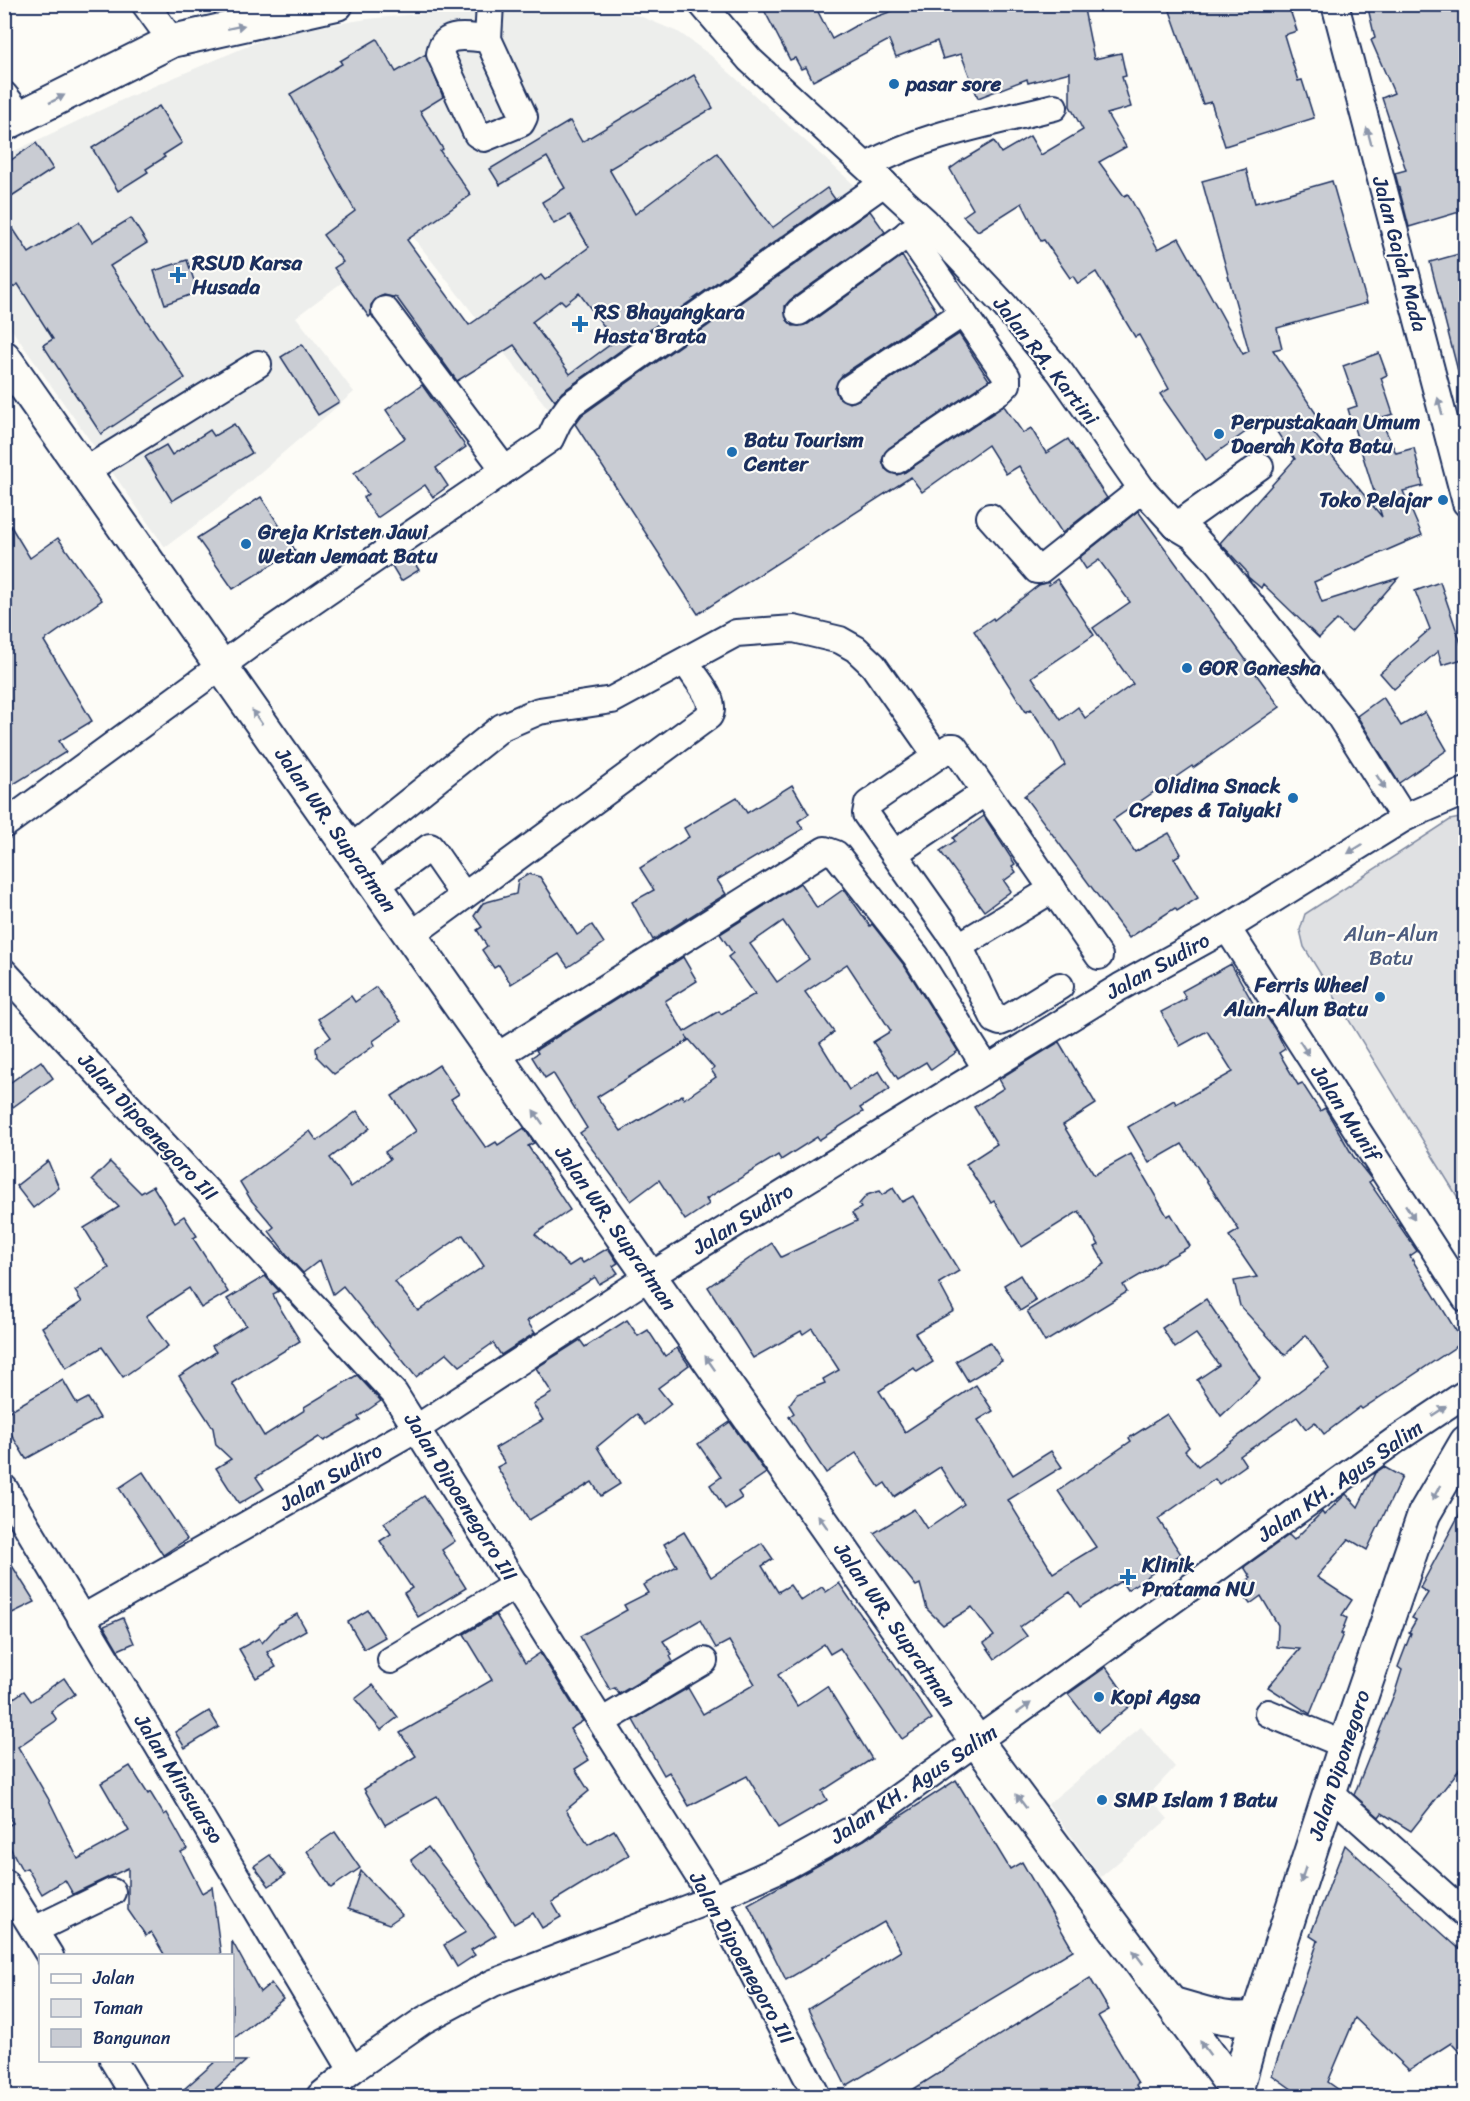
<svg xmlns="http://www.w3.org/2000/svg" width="1470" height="2101" viewBox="0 0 1470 2101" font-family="Sriracha,sans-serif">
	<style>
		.built { fill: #edeeec }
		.green { fill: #e0e1e3; stroke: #7e88a0; stroke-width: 1.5 }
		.building { fill: #c9ccd3; stroke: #1b2f5e; stroke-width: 1.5; fill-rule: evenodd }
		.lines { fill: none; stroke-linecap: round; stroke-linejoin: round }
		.minor-casing { stroke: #1b2f5e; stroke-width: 30 }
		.major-casing { stroke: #1b2f5e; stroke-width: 36 }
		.minor { stroke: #fdfcf7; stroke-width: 26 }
		.major { stroke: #fdfcf7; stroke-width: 32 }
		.oneway { fill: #8c96aa }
		.poi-dot { fill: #1f6fb2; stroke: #fdfcf7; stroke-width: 2 }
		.labels { text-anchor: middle; stroke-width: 4.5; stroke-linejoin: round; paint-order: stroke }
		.poi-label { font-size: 21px; font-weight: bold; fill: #1b2f5e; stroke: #fdfcf7; text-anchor: start }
		.street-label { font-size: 21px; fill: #1b2f5e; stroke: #fdfcf7 }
		.park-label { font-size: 21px; fill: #4c5c7f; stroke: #fdfcf7 }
	</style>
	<rect width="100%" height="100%" fill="#fdfcf7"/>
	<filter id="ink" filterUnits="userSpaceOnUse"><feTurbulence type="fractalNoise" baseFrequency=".0167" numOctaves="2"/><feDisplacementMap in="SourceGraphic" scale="12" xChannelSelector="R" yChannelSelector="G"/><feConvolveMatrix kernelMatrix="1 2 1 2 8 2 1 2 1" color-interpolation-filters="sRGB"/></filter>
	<g filter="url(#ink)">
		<g class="built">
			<path d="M610,12L640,16L680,33L710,55L861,191L553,415L409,232L296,317L354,392L220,507L165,547L5,320L4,156L124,99L276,34L367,19L429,13Z"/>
			<path d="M1141,1727L1175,1767L1148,1796L1168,1819L1101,1877L1048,1804Z"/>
		</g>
		<path class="green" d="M1465,817H1466L1465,1209L1304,947L1300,930L1305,914L1450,820Z"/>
		<g class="building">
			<path d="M761,4H814L832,39L862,22L911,4H1083L1094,59L1121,53L1126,76L1122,77L1131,107L1107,114L1126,147L1099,162L1124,196L1128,194L1158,249L1179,238L1243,354L1249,351L1202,181L1246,169L1255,203L1332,181L1367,303L1277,328L1282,348L1273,350L1319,418L1308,426L1382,517L1348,409L1357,406L1343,366L1379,353L1387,375L1381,378L1393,414L1380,418L1396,453L1414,448L1423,486L1403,491L1422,535L1314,582L1322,602L1398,578L1351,632L1337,620L1319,638L1263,584L1261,588L1248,577L1246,571L1220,543L1295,459L1267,417L1206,460L1160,394L1169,389L1139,335L1135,337L1096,272L1078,284L1073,276L1070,278L1044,240L1041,241L1022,203L978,231L963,216L973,209L950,169L964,159L994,141L1001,153L1030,136L1041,155L1083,130L1070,106V72L1028,83L1027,79L978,98L961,54L943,59L937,41L896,57L889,40L813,81L806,67L801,69L795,58L790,60Z"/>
			<path d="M1180,4H1288L1297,31L1284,35L1298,81L1302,80L1314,118L1225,146L1211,102L1203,104L1169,8Z"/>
			<path d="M1367,4H1466V210L1409,227L1395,173L1406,170L1382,98L1394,93L1371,40L1375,38Z"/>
			<path d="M377,39L396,72L426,54L443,97L420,111L443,149L440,151L471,195L407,240L469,325L541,275L545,280L589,247L570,215L554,224L542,202L565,188L547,157L500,185L490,169L570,121L582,142L694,75L713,108L609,169L635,214L717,153L772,228L827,188L835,199L562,392L555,401L514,345L457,381L397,298L384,295L377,298L371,305V315L369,317L334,268L343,262L323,235L355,211L290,94L342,64L340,61ZM579,293L615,341L570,374L532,322L561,300L565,304Z"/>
			<path d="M159,106L182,143L163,155L165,157L146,169L148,172L118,191L92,148Z"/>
			<path d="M36,143L53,169L4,201V165Z"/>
			<path d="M870,211L885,232L790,300L785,306L787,320L793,326L808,324L902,256L937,312L842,375L835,388L838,397L850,403L858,400L959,334L989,380L889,448L882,460L885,469L897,475L905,472L1004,406L1023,433L1031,428L1046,453L1068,439L1107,498L1062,533L1019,466L1006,474L988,445L922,492L911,477L698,614L575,424L582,415Z"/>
			<path d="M4,215L29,253L79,222L92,242L131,218L147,243L110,266L185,378L101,434L43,345L53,339L18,284L4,293Z"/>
			<path d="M1466,252V375H1459L1430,262Z"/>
			<path d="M187,260L198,292L165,304L154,271Z"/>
			<path d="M302,344L339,402L318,415L281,357Z"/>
			<path d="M422,385L466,447L436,468L448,486L433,497L425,485L377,518L363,498L368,494L354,473L405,438L386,410Z"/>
			<path d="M234,424L252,453L172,501L145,457L166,445L172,455L210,430L214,436Z"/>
			<path d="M261,497L295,550L233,589L197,538Z"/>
			<path d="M1138,511L1280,707L1193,768L1192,766L1113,820L1135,852L1169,833L1181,854L1174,858L1198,898L1177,911L1175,908L1129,938L1024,796L1065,765L1052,740L1031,709L1026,712L974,631L993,618L994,620L1039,585L1048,582L1049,585L1057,579L1094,635L1032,677L1061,720L1078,707L1085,718L1133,684L1093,628L1130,602L1099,560L1086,569L1079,558Z"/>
			<path d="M4,515L30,558L58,538L102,600L44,641L92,721L59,741L66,752L4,790Z"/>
			<path d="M409,554L419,570L401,581L392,566Z"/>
			<path d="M1440,582L1466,658L1442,665L1438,651L1394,689L1380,673L1430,629L1415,591Z"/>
			<path d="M1383,697L1401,726L1425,712L1447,750L1399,783L1357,716Z"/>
			<path d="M792,785L809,814L798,821L803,829L717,880L726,894L653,940L632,902L654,890L640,868L689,837L684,828L737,797L747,813Z"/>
			<path d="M984,816L1015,864L1012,866L1016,872L1004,881L1011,891L984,911L940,851L955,841L953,838Z"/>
			<path d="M529,874L540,877L577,935L592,925L604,943L568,967L559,954L511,984L499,965L494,968L482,950L487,946L477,930L482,927L474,916L483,903L516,894L518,880Z"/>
			<path d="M800,883L817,908L844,889L870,926L872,924L904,965L958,1051L931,1070L926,1062L898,1079L873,1042L891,1031L847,964L805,992L834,1032L820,1043L849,1090L879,1071L890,1089L860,1108L863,1112L819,1140L817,1137L781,1160L778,1155L706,1199L709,1204L685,1220L659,1180L631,1201L580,1133L587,1128L553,1073L545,1078L532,1057L538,1053L536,1050L683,957L697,981L665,1001L684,1032L719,1011L721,1014L755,994L728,957L733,953L720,934ZM783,921L809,959L777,982L750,944ZM686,1036L714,1068L711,1070L716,1077L684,1099L682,1095L621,1131L597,1097L689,1040Z"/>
			<path d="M1231,964L1257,1010L1261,1008L1276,1031L1285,1049L1279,1053L1298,1085L1302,1083L1320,1111L1325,1108L1353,1156L1372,1180L1369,1182L1417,1251L1410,1256L1463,1342L1362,1409L1360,1407L1324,1434L1315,1422L1306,1429L1297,1417L1240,1456L1246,1465L1219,1484L1215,1479L1158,1519L1181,1554L1127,1590L1121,1581L1080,1607L1070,1592L1020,1627L1027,1636L995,1659L984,1643L994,1636L972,1607L943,1625L927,1609L920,1584L916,1586L874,1533L914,1509L927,1529L964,1504L940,1467L894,1497L885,1483L879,1487L856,1453L826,1473L789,1417L794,1413L789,1405L797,1394L825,1383L823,1379L839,1370L812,1328L803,1334L801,1331L753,1358L708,1287L772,1243L781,1257L857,1221L852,1213L861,1208L859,1204L867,1195L879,1191L882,1195L893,1188L902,1202L913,1196L959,1271L939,1283L954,1311L915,1333L933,1362L917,1372L914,1368L879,1391L905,1432L976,1385L993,1411L978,1420L1013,1475L1051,1451L1062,1467L1008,1500L1053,1573L1096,1547L1058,1491L1131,1441L1129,1438L1167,1414L1189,1447L1185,1451L1198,1466L1329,1369L1306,1335L1285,1355L1240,1306L1234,1281L1257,1277L1229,1236L1239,1230L1182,1144L1149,1163L1128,1127L1174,1100L1176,1104L1233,1072L1207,1031L1180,1046L1161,1012L1186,999L1182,991Z"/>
			<path d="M376,987L401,1021L373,1041L375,1045L334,1074L317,1057L316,1048L331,1037L318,1019L351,996L355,1002Z"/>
			<path d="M1059,1042L1096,1104L1063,1125L1094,1175L1131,1154L1167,1216L1171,1214L1190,1246L1123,1285L1127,1292L1045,1342L1027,1311L1105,1264L1095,1247L1099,1245L1079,1211L1022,1247L994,1201L991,1203L966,1164L997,1144L974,1107L1004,1088L999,1079Z"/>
			<path d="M41,1061L53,1078L13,1107L4,1095V1087Z"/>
			<path d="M439,1065L459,1094L451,1099L486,1148L496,1142L498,1145L524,1128L534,1143L528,1146L570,1210L535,1234L569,1266L580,1259L583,1263L608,1248L618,1263L613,1266L618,1273L599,1284L595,1277L527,1321L535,1333L501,1355L493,1343L460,1366L447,1353L416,1377L343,1286L333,1294L320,1260L303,1273L291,1260L269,1231L274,1227L251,1200L240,1182L310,1131L317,1141L357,1111L370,1128L330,1158L351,1187L390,1159L385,1152L416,1131L392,1096ZM463,1235L484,1266L418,1311L395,1282Z"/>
			<path d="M48,1161L59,1188L33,1208L16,1186Z"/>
			<path d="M110,1162L141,1193L153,1186L175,1222L184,1216L197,1236L193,1238L228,1292L201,1308L189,1288L146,1316L168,1346L123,1377L102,1347L66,1368L42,1327L82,1302L75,1291L109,1268L84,1228L119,1207L92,1180Z"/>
			<path d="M1020,1275L1036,1301L1020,1311L1004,1285Z"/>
			<path d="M265,1276L279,1291L273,1294L277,1303L300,1341L232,1383L264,1436L305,1410L304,1407L357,1375L381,1401L358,1417L360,1420L324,1441L319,1437L256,1477L264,1489L239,1504L216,1468L231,1459L216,1445L213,1428L179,1376L216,1352L212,1346L246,1325L227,1299Z"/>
			<path d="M1206,1299L1260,1379L1221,1416L1197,1380L1219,1365L1196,1334L1175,1348L1162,1328Z"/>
			<path d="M627,1320L638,1336L648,1330L665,1356L677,1348L689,1365L658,1388L671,1404L645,1425L637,1414L597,1447L620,1484L601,1496L592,1482L529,1520L497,1467L505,1463L495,1448L543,1420L533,1404L552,1393L536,1368L580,1340L585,1347Z"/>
			<path d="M990,1342L1002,1361L968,1381L956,1361Z"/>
			<path d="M63,1380L77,1404L88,1398L100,1418L26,1459L4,1422V1414Z"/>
			<path d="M730,1422L766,1473L738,1492L742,1498L725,1509L710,1485L721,1477L698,1444Z"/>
			<path d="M1384,1467L1402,1477L1367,1550L1349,1539L1317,1577L1352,1600L1342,1615L1347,1618L1341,1634H1343L1310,1714L1268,1687L1300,1649L1277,1647L1278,1625L1261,1596L1250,1604L1237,1587L1251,1578L1244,1567L1289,1535L1294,1540L1322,1512L1324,1515L1346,1494L1358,1507L1375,1473Z"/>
			<path d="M143,1472L187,1539L163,1555L119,1488Z"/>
			<path d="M424,1496L455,1541L442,1550L466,1588L418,1617L404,1593L412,1588L380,1541L391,1534L384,1523Z"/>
			<path d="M1466,1502V1761L1411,1831L1382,1813L1379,1817L1354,1795L1395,1692L1402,1670L1398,1667L1411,1633L1409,1632L1416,1620L1412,1618L1428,1593L1420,1588Z"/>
			<path d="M684,1532L711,1577L762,1543L773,1559L762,1566L778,1592L790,1585L801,1601L822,1587L826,1592L839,1583L932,1719L902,1739L840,1648L830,1654L824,1644L778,1675L797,1706L827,1686L872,1759L822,1791L827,1800L778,1828L747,1776L689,1806L669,1772L664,1775L633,1720L688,1688L703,1714L755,1684L729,1641L716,1648L700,1620L663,1641L672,1654L670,1656L673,1662L619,1694L615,1688L610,1690L580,1636L627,1610L624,1605L648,1593L643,1585L677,1566L664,1544Z"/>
			<path d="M4,1553L35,1602L4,1617Z"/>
			<path d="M368,1610L385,1637L364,1649L348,1622Z"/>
			<path d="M297,1614L306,1630L267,1652L276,1667L256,1678L239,1649L259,1638L262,1643L279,1624Z"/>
			<path d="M496,1615L525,1663L540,1653L583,1721L570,1729L589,1760L575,1769L589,1791L566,1810L588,1845L614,1830L629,1855L552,1902L561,1917L542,1928L533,1913L514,1924L437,1796L385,1825L364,1789L416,1756L400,1733L492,1680L464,1634Z"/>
			<path d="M123,1618L134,1643L118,1650L104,1626Z"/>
			<path d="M1106,1667L1132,1704L1098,1732L1068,1694Z"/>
			<path d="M64,1678L75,1694L51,1711L57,1720L18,1747L48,1798L78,1859L129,1831L101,1783L130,1766L148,1794L150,1792L164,1815L167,1813L187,1849L181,1852L202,1893L212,1887L221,1956H165L151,1932L146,1936L128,1910V1868L73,1894L65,1880L42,1894L27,1868L22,1870L4,1836V1828L13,1823L4,1810V1705L24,1691L31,1701Z"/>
			<path d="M373,1685L398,1717L381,1730L355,1699Z"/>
			<path d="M209,1711L219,1727L185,1748L175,1732Z"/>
			<path d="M956,1780L1010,1869L1022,1862L1073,1950L846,2086L808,2009L901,1951L884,1922L786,1980L748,1904L864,1840Z"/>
			<path d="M335,1832L360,1868L331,1888L307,1851Z"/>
			<path d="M1345,1845L1466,1955V2059L1451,2043L1409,2070L1355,2018L1328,2082L1349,2097H1303L1272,2075L1318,1941L1310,1936Z"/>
			<path d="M428,1847L496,1935L471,1950L475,1955L457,1967L444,1945L466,1932L411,1860Z"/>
			<path d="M270,1855L285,1875L269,1886L254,1866Z"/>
			<path d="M361,1871L402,1915L389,1924L348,1909Z"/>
			<path d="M232,1941L260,1992L271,1983L283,1999L232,2040Z"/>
			<path d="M1090,1978L1109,2010L1098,2016L1138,2083L1136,2085L1143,2097H901Z"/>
			<path d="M216,2061H246L206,2097H175Z"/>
		</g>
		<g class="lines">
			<g class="minor-casing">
				<g id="minor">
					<path d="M145,4L172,41"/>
					<path d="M702,4L750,60L925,221L1005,306L1060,372L1142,489L1176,526L1193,536L1217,562L1340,717L1404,818"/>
					<path d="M1335,4L1466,503"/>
					<path d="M488,39C470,38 443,30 440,54L477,134L484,138L521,123L524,117L488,39L490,4"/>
					<path d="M4,95L22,117"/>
					<path d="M867,166C924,134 991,123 1054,107"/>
					<path d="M385,310L504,469"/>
					<path d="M799,312L923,223"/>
					<path d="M850,388L963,313"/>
					<path d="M897,460L1002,389L1007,384V377L908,233"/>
					<path d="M85,471L258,364"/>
					<path d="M990,517L1037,570H1040L1142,489"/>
					<path d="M1176,526L1260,466"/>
					<path d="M4,825L251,644L550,439L558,422L571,404L884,183"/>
					<path d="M350,849L502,727L539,711L612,700L736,633L794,629L840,640L856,649L873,665L937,756"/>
					<path d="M895,853L984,793"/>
					<path d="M376,886L430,847L464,896"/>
					<path d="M1227,928L1466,1299"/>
					<path d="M411,935L709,716C717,701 699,683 691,670"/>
					<path d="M959,946L1053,889"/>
					<path d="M4,972L394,1393L720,1910L817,2096"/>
					<path d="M1060,986L1005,1020L1000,1022L995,1020L959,946L866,814L868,804L950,747H954L1099,956"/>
					<path d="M496,1057L825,850L836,854L916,956L986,1068"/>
					<path d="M4,1488L352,2070"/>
					<path d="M81,1619L417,1428L650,1276L1120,987L1227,928L1404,818L1466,791"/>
					<path d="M391,1660L516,1585"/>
					<path d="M1268,1713L1345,1745"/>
					<path d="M603,1721L704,1661"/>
					<path d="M1330,1793L1466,1915"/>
					<path d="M4,1882L50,1956"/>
					<path d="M34,1930L112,1892"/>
					<path d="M113,2060L135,2096"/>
					<path d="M320,2096L352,2070L424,2020L493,1983L712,1899L786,1866L857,1827L1397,1439L1466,1393"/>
				</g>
			</g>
			<g class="major-casing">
				<g id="major">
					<path d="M4,125L172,41L337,4"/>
					<path d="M4,357L977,1742L1236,2091"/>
					<path d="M1173,2004C1201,2011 1227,2023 1257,2017"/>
					<path d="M1235,2096L1257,2017L1345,1745L1424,1514L1466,1442"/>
				</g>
			</g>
			<use href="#minor" class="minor"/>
			<use href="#major" class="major"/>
		</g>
		<defs><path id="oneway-solid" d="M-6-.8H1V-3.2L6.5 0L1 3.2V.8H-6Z" transform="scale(1.5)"/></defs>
		<g class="oneway">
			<use href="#oneway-solid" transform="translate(236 27) rotate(-12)"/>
			<use href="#oneway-solid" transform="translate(57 99) rotate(-27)"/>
			<use href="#oneway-solid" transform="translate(1369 136) rotate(-105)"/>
			<use href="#oneway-solid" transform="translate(1440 406) rotate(-105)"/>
			<use href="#oneway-solid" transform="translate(257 717) rotate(-125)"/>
			<use href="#oneway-solid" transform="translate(1381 782) rotate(57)"/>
			<use href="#oneway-solid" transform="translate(1355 849) rotate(148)"/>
			<use href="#oneway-solid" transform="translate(1304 1048) rotate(57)"/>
			<use href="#oneway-solid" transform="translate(538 1117) rotate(-125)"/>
			<use href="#oneway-solid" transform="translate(1410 1212) rotate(57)"/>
			<use href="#oneway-solid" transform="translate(710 1363) rotate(-125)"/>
			<use href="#oneway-solid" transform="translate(1439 1411) rotate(-33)"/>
			<use href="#oneway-solid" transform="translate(1436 1493) rotate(118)"/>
			<use href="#oneway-solid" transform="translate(823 1522) rotate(-125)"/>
			<use href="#oneway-solid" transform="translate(1024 1708) rotate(-36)"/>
			<use href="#oneway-solid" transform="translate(1021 1801) rotate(-127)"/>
			<use href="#oneway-solid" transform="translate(1303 1875) rotate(108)"/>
			<use href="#oneway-solid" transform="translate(1138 1957) rotate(-127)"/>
			<use href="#oneway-solid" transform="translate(1205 2048) rotate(-126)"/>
		</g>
	</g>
	<g class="poi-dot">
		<circle cx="894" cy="84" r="6"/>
		<path d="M175 266h6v6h6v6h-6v6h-6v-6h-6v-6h6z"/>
		<path d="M577 315h6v6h6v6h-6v6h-6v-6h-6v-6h6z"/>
		<circle cx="1219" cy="434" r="6"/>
		<circle cx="732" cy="452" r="6"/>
		<circle cx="1443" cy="500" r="6"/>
		<circle cx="246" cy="544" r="6"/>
		<circle cx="1187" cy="668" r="6"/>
		<circle cx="1293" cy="798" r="6"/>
		<circle cx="1380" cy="997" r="6"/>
		<path d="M1125 1568h6v6h6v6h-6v6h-6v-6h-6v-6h6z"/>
		<circle cx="1099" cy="1697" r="6"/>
		<circle cx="1102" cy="1800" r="6"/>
	</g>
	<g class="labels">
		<g class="poi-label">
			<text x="906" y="91">pasar sore</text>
			<text x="192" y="270">RSUD Karsa<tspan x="192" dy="24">Husada</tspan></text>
			<text x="594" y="319">RS Bhayangkara<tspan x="594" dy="24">Hasta Brata</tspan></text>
			<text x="1231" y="429">Perpustakaan Umum<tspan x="1231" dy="24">Daerah Kota Batu</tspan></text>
			<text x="744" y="447">Batu Tourism<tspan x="744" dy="24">Center</tspan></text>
			<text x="1431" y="507" text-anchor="end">Toko Pelajar</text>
			<text x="258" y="539">Greja Kristen Jawi<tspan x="258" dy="24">Wetan Jemaat Batu</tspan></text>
			<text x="1199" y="675">GOR Ganesha</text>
			<text x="1281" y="793" text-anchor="end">Olidina Snack<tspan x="1281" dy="24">Crepes &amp; Taiyaki</tspan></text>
			<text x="1368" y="992" text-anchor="end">Ferris Wheel<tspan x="1368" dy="24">Alun-Alun Batu</tspan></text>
			<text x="1142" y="1572">Klinik<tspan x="1142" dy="24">Pratama NU</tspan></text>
			<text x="1111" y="1704">Kopi Agsa</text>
			<text x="1114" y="1807">SMP Islam 1 Batu</text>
		</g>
		<g class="street-label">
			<text transform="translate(1400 254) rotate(75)" y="7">Jalan Gajah Mada</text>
			<text transform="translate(1046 361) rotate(52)" y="7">Jalan RA. Kartini</text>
			<text transform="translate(336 830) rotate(55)" y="7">Jalan WR. Supratman</text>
			<text transform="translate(1158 966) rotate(-29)" y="7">Jalan Sudiro</text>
			<text transform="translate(1346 1113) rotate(57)" y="7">Jalan Munif</text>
			<text transform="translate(148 1127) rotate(47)" y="7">Jalan Dipoenegoro III</text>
			<text transform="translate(743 1219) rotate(-32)" y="7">Jalan Sudiro</text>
			<text transform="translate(616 1228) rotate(55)" y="7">Jalan WR. Supratman</text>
			<text transform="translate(331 1477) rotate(-30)" y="7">Jalan Sudiro</text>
			<text transform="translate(1340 1481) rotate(-35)" y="7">Jalan KH. Agus Salim</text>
			<text transform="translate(461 1497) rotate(58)" y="7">Jalan Dipoenegoro III</text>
			<text transform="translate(895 1625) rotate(55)" y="7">Jalan WR. Supratman</text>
			<text transform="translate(1339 1765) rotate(-72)" y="7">Jalan Diponegoro</text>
			<text transform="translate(179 1779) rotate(58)" y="7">Jalan Minsuarso</text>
			<text transform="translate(914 1784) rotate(-34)" y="7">Jalan KH. Agus Salim</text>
			<text transform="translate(742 1958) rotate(61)" y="7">Jalan Dipoenegoro III</text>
		</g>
		<g class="park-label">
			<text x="1391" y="941">Alun-Alun<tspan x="1391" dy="24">Batu</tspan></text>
		</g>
	</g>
	<rect width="1470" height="2101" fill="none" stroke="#fdfcf7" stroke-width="24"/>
	<rect x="12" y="12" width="1446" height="2077" fill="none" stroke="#1b2f5e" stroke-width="2" filter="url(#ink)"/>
	<rect x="39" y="1954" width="195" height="108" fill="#fdfcf7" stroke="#a3aaba" stroke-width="1.5"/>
	<rect x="51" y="1974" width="30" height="9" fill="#fdfcf7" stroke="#a3aaba" stroke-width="1.5"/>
	<text x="93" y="1984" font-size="18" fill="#1b2f5e">Jalan</text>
	<rect x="51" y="1999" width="30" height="18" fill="#e0e1e3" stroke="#a3aaba" stroke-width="1.5"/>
	<text x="93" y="2014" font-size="18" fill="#1b2f5e">Taman</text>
	<rect x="51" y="2029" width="30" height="18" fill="#c9ccd3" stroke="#a3aaba" stroke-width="1.5"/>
	<text x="93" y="2044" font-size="18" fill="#1b2f5e">Bangunan</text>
</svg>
